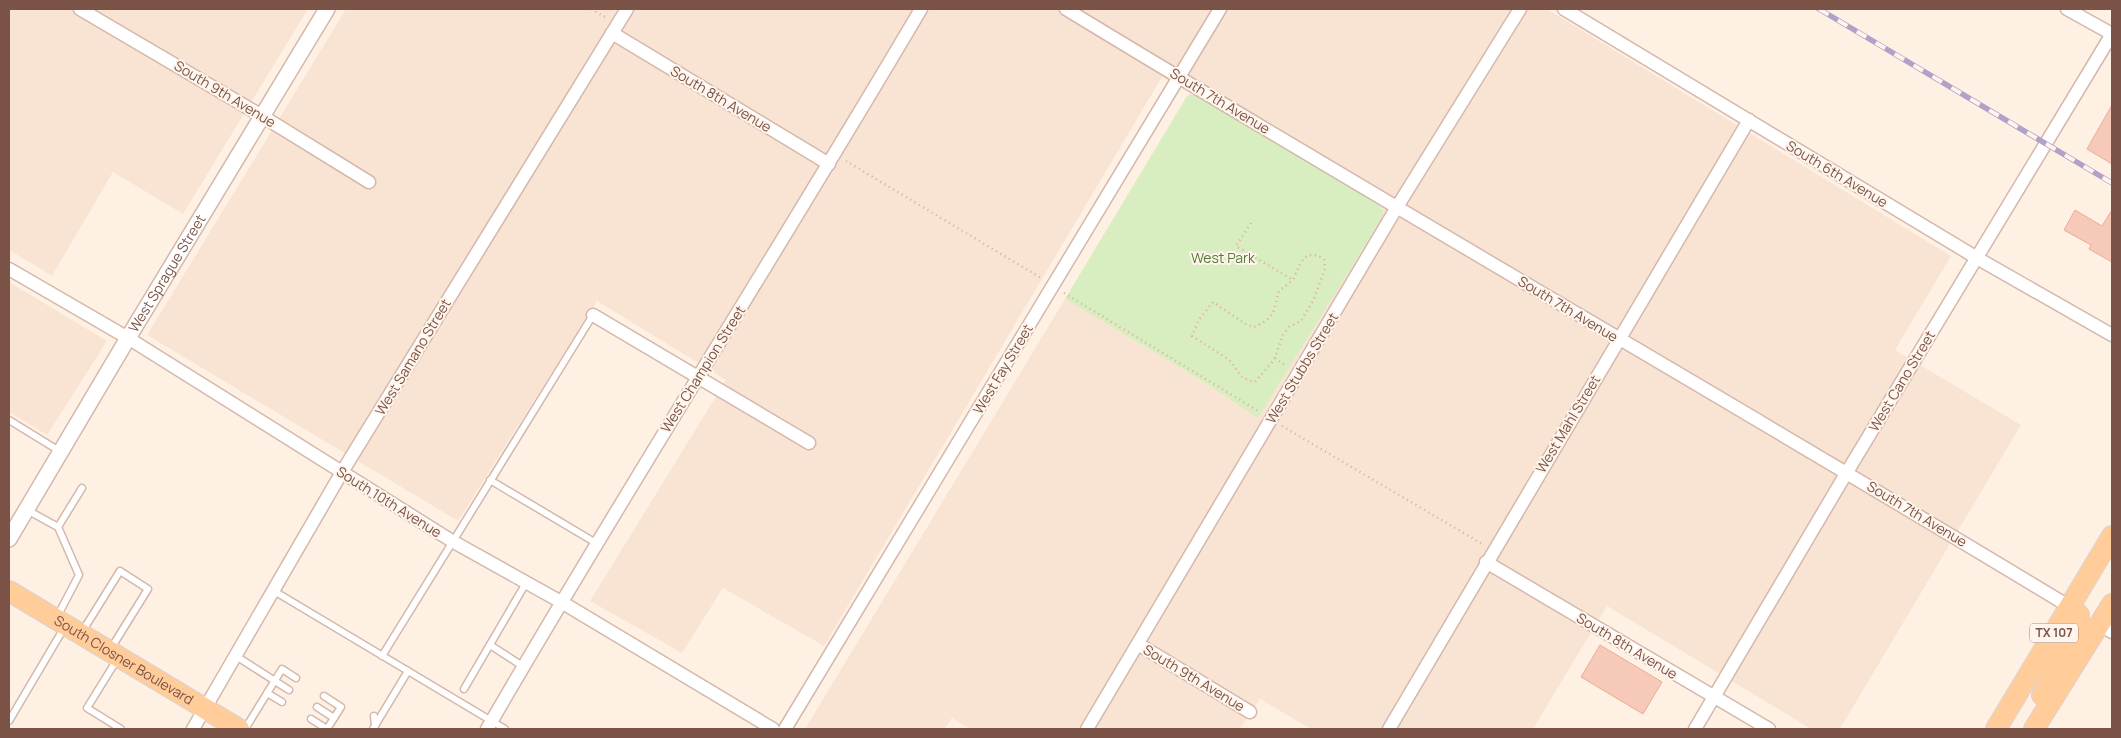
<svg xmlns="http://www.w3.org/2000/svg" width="2121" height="738" viewBox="0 0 2121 738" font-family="Manrope,sans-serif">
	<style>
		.residential { fill: #f9e4d4 }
		.green { fill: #d9eec0 }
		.building { fill: #f7c9b8; stroke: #ebac97 }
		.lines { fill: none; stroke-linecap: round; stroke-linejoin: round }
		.service-casing { stroke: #d4b8ab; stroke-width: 9 }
		.minor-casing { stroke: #d4b8ab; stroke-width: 15 }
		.tertiary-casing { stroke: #d4b8ab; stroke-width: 18 }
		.primary-casing { stroke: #dcd2cf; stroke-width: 22 }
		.path { stroke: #dcac9b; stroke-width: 2.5; stroke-dasharray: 1 4; stroke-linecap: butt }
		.service { stroke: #fff; stroke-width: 6 }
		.minor { stroke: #fff; stroke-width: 12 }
		.tertiary { stroke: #fff; stroke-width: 15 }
		.primary { stroke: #ffcc9a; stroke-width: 20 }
		.rail-casing { stroke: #b1a1c9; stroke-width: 5.5 }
		.rail { stroke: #fff5ec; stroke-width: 4; stroke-dasharray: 11; stroke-linecap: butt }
		.labels { text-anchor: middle; stroke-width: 4; stroke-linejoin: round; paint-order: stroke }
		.shield { fill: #fff5ec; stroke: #a28378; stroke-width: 1 }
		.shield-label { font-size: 12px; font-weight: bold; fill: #7a5246 }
		.street-label { font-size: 14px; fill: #7a5246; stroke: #fff5ec }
		.park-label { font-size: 14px; fill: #567a3b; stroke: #fff5ec }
	</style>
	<rect width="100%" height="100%" fill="#fef1e4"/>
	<g class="residential">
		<path d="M9,9H308L183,214L113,172L52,276L9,250Z"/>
		<path d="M346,9H1547L1951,256L1895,350L2021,425L1840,729H1811L1607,606L1533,729H1311L1260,699L1240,729H970L952,718L944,729H805L1065,299L1202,381L1258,417L1382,218L1384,212L1377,203L1197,96L1162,77L824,646L723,588L682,653L590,601L726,380L597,301L458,521L147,335Z"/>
		<path d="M9,282L107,341L47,435L9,412Z"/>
	</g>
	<path class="green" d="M1190,94L1197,96L1377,203L1384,212L1382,218L1258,418L1202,381L1065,299L1187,96Z"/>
	<g class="building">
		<path d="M2112,105V164L2087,149Z"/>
		<path d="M2075,210L2102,226L2112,210V262L2089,249L2091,245L2064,230Z"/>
		<path d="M1600,645L1662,682L1643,714L1581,677Z"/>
	</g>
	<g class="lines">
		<g class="service-casing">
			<g id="service">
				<path d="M9,420L61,452"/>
				<path d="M490,480L596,543"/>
				<path d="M27,510L58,527L79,575L57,617"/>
				<path d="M58,527L82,488"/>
				<path d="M274,591L505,729"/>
				<path d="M82,632L120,571L148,589L110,650"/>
				<path d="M490,645L524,667"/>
				<path d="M236,656L289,690"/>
				<path d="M382,656L593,315"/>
				<path d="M118,658L87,708L121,729"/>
				<path d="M464,689L526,583"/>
				<path d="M267,693L282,702"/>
				<path d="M324,696L341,707L327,729"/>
				<path d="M317,707L334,718"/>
				<path d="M374,716L375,726"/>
				<path d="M311,719L327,729"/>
				<path d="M9,721L64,628"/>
				<path d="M245,729L282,669L296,678"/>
				<path d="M373,729L408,671"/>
			</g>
		</g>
		<g class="minor-casing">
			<g id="minor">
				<path d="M80,9L262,116L369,182"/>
				<path d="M1066,9C1399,212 1737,405 2070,607"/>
				<path d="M1564,9L1977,258L2112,335"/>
				<path d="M2067,9L2112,34"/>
				<path d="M612,33L829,164"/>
				<path d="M9,269L128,338L452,541L563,603L773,729"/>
				<path d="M593,315L809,443"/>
				<path d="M1486,562L1769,729"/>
				<path d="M2100,625L2112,632"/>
				<path d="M1138,644L1250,712"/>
				<path d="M193,729L342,472L627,9"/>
				<path d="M487,729C627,487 779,250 921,9"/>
				<path d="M785,729L1220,9"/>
				<path d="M1087,729L1397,207L1520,9"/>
				<path d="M1389,729L1749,120"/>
				<path d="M1695,729L1847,472L2112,34"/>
			</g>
		</g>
		<g class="tertiary-casing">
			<g id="tertiary">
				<path id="s1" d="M9,539L128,338L327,9"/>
			</g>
		</g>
		<g class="primary-casing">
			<g id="primary">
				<path id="s2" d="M9,591L239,729"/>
				<path d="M2042,695L2079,622V615L2070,607"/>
				<path d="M1996,729L2112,536"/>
				<path d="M2034,729L2112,604"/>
			</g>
		</g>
		<g class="path">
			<path d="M591,9L605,17"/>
			<path d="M846,161L1041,278"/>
			<path d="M1251,223L1236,246L1293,280C1300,264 1304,247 1324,259L1325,269L1313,301L1301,321L1289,327L1283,335L1274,360L1255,382C1236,378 1240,370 1228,359L1192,336L1198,321L1213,302L1247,325L1254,327L1266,321L1273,313L1279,291L1293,280"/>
			<path d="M1064,293L1260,412"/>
			<path d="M1275,358L1286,366"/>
			<path d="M1282,426L1484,545"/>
		</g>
		<use href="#service" class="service"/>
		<use href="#minor" class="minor"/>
		<use href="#tertiary" class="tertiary"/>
		<use href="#primary" class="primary"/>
		<g class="rail-casing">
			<path id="rail" d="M1819,9L2112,183"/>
		</g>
		<use href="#rail" class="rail"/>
	</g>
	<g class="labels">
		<rect class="shield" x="2030" y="623.5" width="48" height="19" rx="4"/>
		<g class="shield-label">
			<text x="2054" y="637">TX 107</text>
		</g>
		<g class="street-label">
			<text transform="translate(225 94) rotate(31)" y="5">South 9th Avenue</text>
			<text transform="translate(721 99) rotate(31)" y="5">South 8th Avenue</text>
			<text transform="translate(1220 101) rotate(31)" y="5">South 7th Avenue</text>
			<text transform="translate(1837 174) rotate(31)" y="5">South 6th Avenue</text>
			<text dy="5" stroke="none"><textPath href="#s1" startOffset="309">West Sprague Street</textPath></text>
			<text transform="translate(1568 309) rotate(31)" y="5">South 7th Avenue</text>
			<text transform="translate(413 357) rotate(-59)" y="5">West Samano Street</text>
			<text transform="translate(1302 368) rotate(-59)" y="5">West Stubbs Street</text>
			<text transform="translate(703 369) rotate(-58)" y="5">West Champion Street</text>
			<text transform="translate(1003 369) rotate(-59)" y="5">West Fay Street</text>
			<text transform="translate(1902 381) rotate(-59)" y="5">West Cano Street</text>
			<text transform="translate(1568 424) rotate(-59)" y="5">West Mahl Street</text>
			<text transform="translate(389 502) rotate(32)" y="5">South 10th Avenue</text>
			<text transform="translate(1917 514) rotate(31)" y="5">South 7th Avenue</text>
			<text transform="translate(1627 646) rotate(31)" y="5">South 8th Avenue</text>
			<text dy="5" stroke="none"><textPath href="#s2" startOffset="134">South Closner Boulevard</textPath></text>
			<text transform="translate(1194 678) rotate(31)" y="5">South 9th Avenue</text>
		</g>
		<g class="park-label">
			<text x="1223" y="263">West Park</text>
		</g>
	</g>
	<rect width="2121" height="738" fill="none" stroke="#7a5246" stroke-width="20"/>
</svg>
